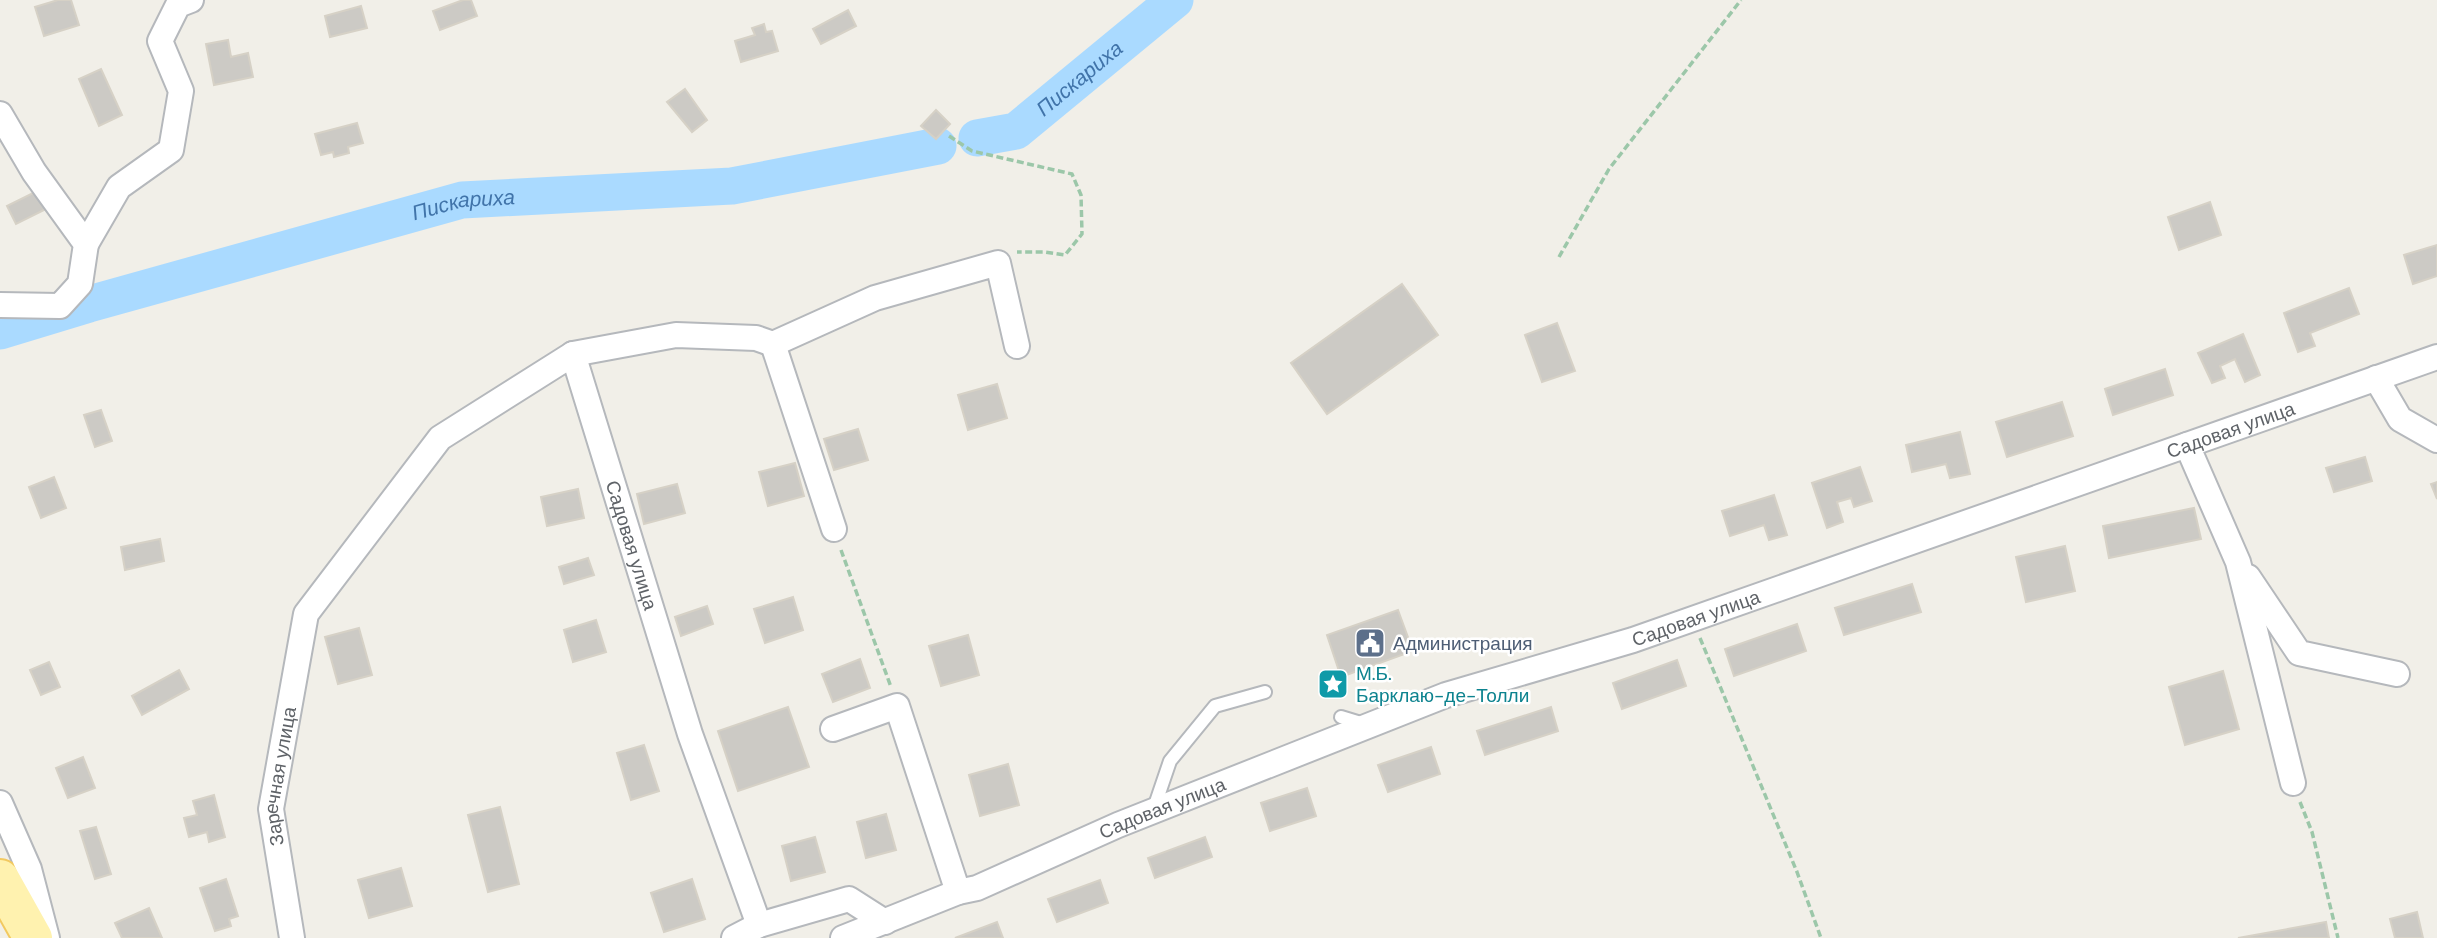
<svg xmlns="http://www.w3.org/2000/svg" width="2437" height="938" viewBox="0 0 2437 938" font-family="'DM Sans',sans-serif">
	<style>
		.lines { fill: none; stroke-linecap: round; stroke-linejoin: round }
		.river { stroke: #aadaff; stroke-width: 37 }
		.building { fill: #cccac5; stroke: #d6d1c6; stroke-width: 2 }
		.lane-casing { stroke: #b5b8bc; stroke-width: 16 }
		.street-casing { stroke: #b5b8bc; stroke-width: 28 }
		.primary-casing { stroke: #f2c960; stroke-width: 42 }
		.path { stroke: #9cc7a9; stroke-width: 3.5; stroke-dasharray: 7 3.5; stroke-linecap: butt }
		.lane { stroke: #fff; stroke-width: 12 }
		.street { stroke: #fff; stroke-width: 24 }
		.primary { stroke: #fff2af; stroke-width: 38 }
		.labels { text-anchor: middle; stroke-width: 5; stroke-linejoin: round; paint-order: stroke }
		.street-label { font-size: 19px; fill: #5f6368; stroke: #fff }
		.service-label { font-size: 19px; fill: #4e5e75; stroke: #fff; text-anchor: start }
		.culture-label { font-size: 19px; fill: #0d838f; stroke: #fff; text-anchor: start }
		.water-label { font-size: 21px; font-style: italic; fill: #4174aa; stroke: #fff }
	</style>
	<rect width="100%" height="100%" fill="#f1efe8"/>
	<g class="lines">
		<g class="river">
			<path id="s1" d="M977,138L1016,131L1175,0"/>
			<path id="s2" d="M0,331L89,304L462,200L732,186L938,146"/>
		</g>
	</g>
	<g class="building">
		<path d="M58,0H71L79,25L44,36L35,7Z"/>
		<path d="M463,0H471L477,16L440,30L433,11Z"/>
		<path d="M361,6L367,28L330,37L325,16Z"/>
		<path d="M848,10L856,26L821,44L813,29Z"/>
		<path d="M764,24L766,32L772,31L778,51L741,62L735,41L755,35L752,28Z"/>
		<path d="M228,40L231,57L248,53L253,77L214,85L206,44Z"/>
		<path d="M101,69L122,115L99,126L79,79Z"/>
		<path d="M685,89L707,120L692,132L667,102Z"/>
		<path d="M936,110L950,124L936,139L921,126Z"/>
		<path d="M357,123L363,143L348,147L349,153L334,157L333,152L321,155L315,134Z"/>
		<path d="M43,188L52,206L16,224L7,206Z"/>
		<path d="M2210,202L2221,235L2179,250L2168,217Z"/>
		<path d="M2437,245V276L2413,284L2404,255Z"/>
		<path d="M1402,284L1438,335L1327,414L1291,363Z"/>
		<path d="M2349,288L2359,314L2310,333L2315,346L2298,352L2284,313Z"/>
		<path d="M1557,323L1575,371L1542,382L1525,335Z"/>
		<path d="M2243,334L2260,375L2245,382L2235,359L2220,366L2225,378L2212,383L2198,353Z"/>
		<path d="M2165,369L2173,395L2113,415L2105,389Z"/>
		<path d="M997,384L1007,418L968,430L958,395Z"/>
		<path d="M2062,402L2073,436L2007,457L1996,422Z"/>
		<path d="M101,410L112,441L95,447L84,415Z"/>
		<path d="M858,429L868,460L834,470L824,439Z"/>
		<path d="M1960,432L1970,474L1950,478L1946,464L1912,472L1906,445Z"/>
		<path d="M2365,457L2372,481L2334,492L2326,468Z"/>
		<path d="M795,463L804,496L768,506L759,472Z"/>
		<path d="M1860,467L1872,501L1854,507L1851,498L1837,502L1843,522L1827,528L1812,483Z"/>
		<path d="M54,477L66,508L41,518L29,487Z"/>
		<path d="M2437,482V499L2431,484Z"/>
		<path d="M677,484L685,513L644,524L637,494Z"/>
		<path d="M578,489L584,518L547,526L541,497Z"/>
		<path d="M1774,495L1787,535L1769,540L1764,525L1730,536L1722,511Z"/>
		<path d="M2194,508L2201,539L2109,558L2103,526Z"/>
		<path d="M160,539L164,561L125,570L121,547Z"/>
		<path d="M2065,546L2075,591L2026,602L2016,557Z"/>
		<path d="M588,558L594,575L564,584L559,567Z"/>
		<path d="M1912,584L1921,612L1844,635L1835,608Z"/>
		<path d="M793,597L803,630L765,643L754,609Z"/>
		<path d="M707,606L713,624L681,636L675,617Z"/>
		<path d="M1398,610L1413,651L1341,677L1327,635Z"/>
		<path d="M596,620L606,652L573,662L564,630Z"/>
		<path d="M1797,624L1806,651L1734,676L1725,649Z"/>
		<path d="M359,628L372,675L338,684L325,637Z"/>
		<path d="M968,635L979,675L941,686L929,646Z"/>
		<path d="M860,659L870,688L833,702L822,674Z"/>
		<path d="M1677,660L1686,686L1622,709L1613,683Z"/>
		<path d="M49,662L60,687L41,695L30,670Z"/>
		<path d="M179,670L189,689L142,715L132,696Z"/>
		<path d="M2223,671L2239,729L2185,745L2169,687Z"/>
		<path d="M788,707L809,767L738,791L718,731Z"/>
		<path d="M1551,707L1558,731L1485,755L1477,731Z"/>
		<path d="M644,745L659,791L631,800L617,753Z"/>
		<path d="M1431,747L1440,774L1388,792L1378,765Z"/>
		<path d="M83,757L95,788L68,798L56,768Z"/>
		<path d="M1008,764L1019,805L980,816L969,775Z"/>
		<path d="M1307,788L1316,816L1270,831L1261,803Z"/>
		<path d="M214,795L225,837L209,842L207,832L189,837L184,818L197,815L193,801Z"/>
		<path d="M500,807L519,884L488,892L468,815Z"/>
		<path d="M886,814L896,850L866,858L857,822Z"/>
		<path d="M96,827L111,874L95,879L80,831Z"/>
		<path d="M815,837L825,872L791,881L782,846Z"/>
		<path d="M1205,837L1212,857L1155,878L1148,858Z"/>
		<path d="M401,868L412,906L369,918L358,880Z"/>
		<path d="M226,879L238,916L229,919L231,926L215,931L200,888Z"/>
		<path d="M692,879L705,919L664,932L651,893Z"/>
		<path d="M1100,880L1108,903L1057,922L1048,899Z"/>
		<path d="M149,908L162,938H122L115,923Z"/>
		<path d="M2417,912L2423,938H2395L2390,919Z"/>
		<path d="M997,922L1003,938H955Z"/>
		<path d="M2326,922L2329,938H2238Z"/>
	</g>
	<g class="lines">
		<g class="lane-casing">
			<g id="lane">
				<path d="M1341,717L1364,724"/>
				<path d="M1153,811L1170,761L1215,706L1265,692"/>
			</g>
		</g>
		<g class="street-casing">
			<g id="street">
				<path d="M0,114L34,172L86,244L80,284L60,306L0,305"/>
				<path d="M86,244L119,187L171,150L181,91L160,41L178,5L191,0"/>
				<path d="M773,344L834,529"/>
				<path id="s3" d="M573,354L690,734L759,925"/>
				<path d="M2376,378L2400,419L2437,440"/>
				<path d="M2187,445L2238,562L2293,783"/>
				<path d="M2248,577L2299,653L2397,674"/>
				<path d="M833,729L897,706L958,892"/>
				<path d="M0,803L29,869L47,938"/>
				<path id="s4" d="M292,938L271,809L306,614L440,438L573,354L676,335L756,338L773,344L875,298L998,263L1017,346"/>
				<path d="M734,938L759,925L849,899L885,922"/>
				<path id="s5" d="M843,938L958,892L977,888L1118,825L1446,695L1633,640L2437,357"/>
			</g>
		</g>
		<g class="primary-casing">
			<path id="primary" d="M0,879L33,938"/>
		</g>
		<g class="path">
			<path d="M949,136L972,151L1072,174L1081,195L1082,234L1065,255L1045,252H1017"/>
			<path d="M1559,257L1609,169L1741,0"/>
			<path d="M841,550L891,687"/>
			<path d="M1700,638L1797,872L1821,938"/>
			<path d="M2300,802L2312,832L2338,938"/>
		</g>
		<use href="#lane" class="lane"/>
		<use href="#street" class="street"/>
		<use href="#primary" class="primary"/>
	</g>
	<defs>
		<g id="civic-square" transform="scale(1.575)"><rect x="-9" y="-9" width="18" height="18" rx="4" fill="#5c6f8a" stroke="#fff"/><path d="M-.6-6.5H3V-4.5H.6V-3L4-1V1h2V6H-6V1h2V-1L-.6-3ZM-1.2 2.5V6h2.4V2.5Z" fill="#fff"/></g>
		<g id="sight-square" transform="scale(1.575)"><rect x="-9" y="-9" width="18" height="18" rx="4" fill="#0f9aa8" stroke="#fff"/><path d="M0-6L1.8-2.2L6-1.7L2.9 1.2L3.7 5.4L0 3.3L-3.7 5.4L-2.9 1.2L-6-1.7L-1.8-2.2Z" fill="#fff"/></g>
	</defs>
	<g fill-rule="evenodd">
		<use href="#civic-square" x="1370" y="643"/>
		<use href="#sight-square" x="1333" y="684"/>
	</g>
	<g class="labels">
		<g class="street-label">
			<text dy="7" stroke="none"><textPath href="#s5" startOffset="1479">Садовая улица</textPath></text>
			<text dy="7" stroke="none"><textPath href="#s3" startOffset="200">Садовая улица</textPath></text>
			<text dy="7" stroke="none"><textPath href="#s5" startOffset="912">Садовая улица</textPath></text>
			<text dy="7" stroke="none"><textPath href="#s4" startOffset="164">Заречная улица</textPath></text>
			<text dy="7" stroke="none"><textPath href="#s5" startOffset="345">Садовая улица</textPath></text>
		</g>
		<g class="service-label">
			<text x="1393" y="650">Администрация</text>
		</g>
		<g class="culture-label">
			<text x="1356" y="680">М.Б.<tspan x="1356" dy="22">Барклаю-де-Толли</tspan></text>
		</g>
		<g class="water-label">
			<text dy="7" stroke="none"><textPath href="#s1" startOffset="122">Пискариха</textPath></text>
			<text dy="7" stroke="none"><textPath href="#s2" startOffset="481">Пискариха</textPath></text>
		</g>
	</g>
</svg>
